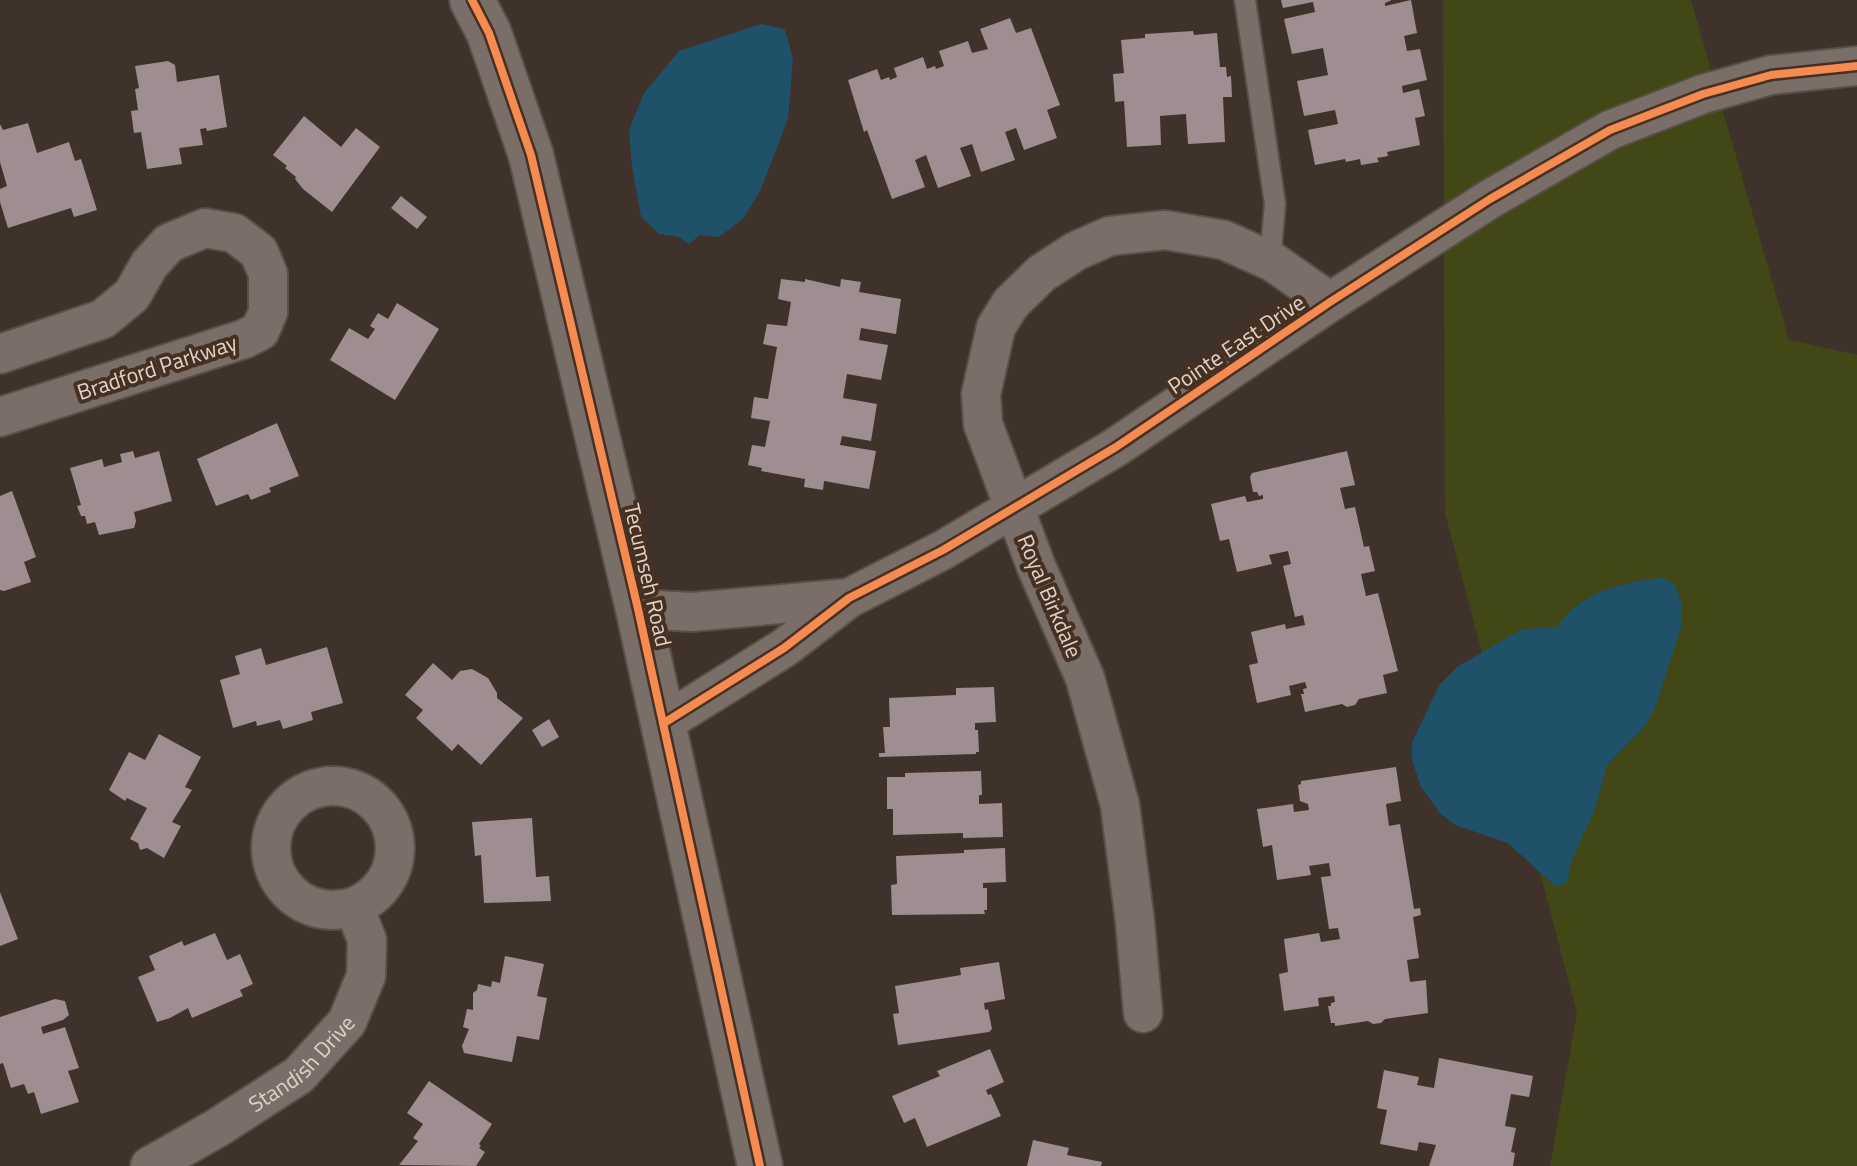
<svg xmlns="http://www.w3.org/2000/svg" width="1857" height="1166" viewBox="0 0 1857 1166" font-family="'Titillium Web',sans-serif">
	<style>
		.green { fill: #414815 }
		.water { fill: #1f5169 }
		.building { fill: #9e8e91 }
		.lines { fill: none; stroke-linecap: round; stroke-linejoin: round }
		.service-casing { stroke: #594f47; stroke-width: 24 }
		.minor-casing { stroke: #594f47; stroke-width: 42 }
		.tertiary-casing { stroke: #594f47; stroke-width: 48 }
		.service { stroke: #796e68; stroke-width: 20 }
		.minor { stroke: #796e68; stroke-width: 38 }
		.tertiary { stroke: #796e68; stroke-width: 44 }
		.cycleway-casing { stroke: #463022; stroke-width: 13 }
		.cycleway { stroke: #f68b52; stroke-width: 8 }
		.labels { text-anchor: middle; stroke-width: 8; stroke-linejoin: round; paint-order: stroke }
		.street-label { font-size: 22px; fill: #e0d2c9; stroke: #463022 }
	</style>
	<rect width="100%" height="100%" fill="#3e322a"/>
	<path class="green" d="M1443,0H1691L1789,340L1857,355V1166H1550L1577,1013L1445,513Z"/>
	<g class="water">
		<path d="M761,24L785,29L793,59L788,119L761,189L744,218L719,237L700,235L689,244L679,237L659,234L641,217L632,167L629,130L644,93L679,51Z"/>
		<path d="M1664,578L1675,584L1682,604L1681,628L1655,708L1645,726L1607,765L1595,809L1570,865L1568,882L1556,887L1508,843L1455,825L1440,813L1421,787L1412,760V742L1440,684L1457,667L1522,629L1557,627C1579,593 1625,580 1664,578Z"/>
	</g>
	<g class="building">
		<path d="M1281,0H1392L1385,3V6L1411,0L1417,33L1404,36L1407,51L1420,49L1427,80L1402,86L1403,93L1419,89L1425,116L1415,118L1420,145L1387,152L1388,156L1377,158L1379,162L1361,165L1360,159L1346,162L1345,159L1315,165L1308,130L1338,124L1335,110L1304,116L1297,81L1328,75L1323,48L1292,54L1284,19L1315,12L1313,2L1283,8Z"/>
		<path d="M1010,18L1016,33L1031,28L1060,105L1047,110L1057,138L1024,150L1016,128L1005,132L1015,160L981,172L972,144L960,148L971,176L938,188L926,155L915,160L925,187L892,199L867,130L864,132L848,80L877,69L881,80L889,77L890,80L897,77L894,68L923,57L927,69L935,66L936,69L944,66L939,51L968,41L972,53L988,49L980,29Z"/>
		<path d="M1193,31L1194,35L1217,33L1220,67H1226L1227,77L1231,76L1232,97H1223L1225,142L1188,144L1186,114L1160,116L1161,145L1127,147L1124,101L1115,102L1113,74L1124,73L1121,40L1145,38V34Z"/>
		<path d="M168,61L175,65L177,82L219,75L227,127L207,131L206,128L200,129L203,145L179,148L182,164L147,169L141,132L134,133L131,111L138,110L135,89L139,88L135,66Z"/>
		<path d="M304,116L341,147L356,128L380,147L332,212L303,189L295,179L296,177L285,168L287,166L273,155Z"/>
		<path d="M28,123L37,153L69,142L75,161L81,159L97,210L74,217L71,208L8,228L0,202V189L7,186L0,162V124L3,130Z"/>
		<path d="M401,196L427,217L417,229L391,208Z"/>
		<path d="M781,279L805,282V279L840,287L841,279L861,282L859,292L901,299L896,334L861,328L859,340L888,345L881,380L847,374L843,398L877,404L871,441L842,436L840,445L876,451L869,489L824,481L823,490L804,487L805,479L761,471L762,468L748,465L752,445L765,447L770,421L751,418L754,397L768,399L777,347L763,344L767,324L787,326L791,302L778,299Z"/>
		<path d="M397,303L439,329L395,400L330,360L349,328L368,339L375,329L370,326L378,313L388,319Z"/>
		<path d="M277,423L299,476L269,488L271,492L251,500L248,494L216,506L197,459Z"/>
		<path d="M133,451L135,458L159,451L172,501L134,512L136,521L134,528L99,535L95,522L87,524L85,516H81L77,506L81,505L70,468L102,459L104,467L122,462L120,454Z"/>
		<path d="M1347,451L1355,485L1340,488L1345,509L1355,507L1364,547L1369,546L1375,571L1361,574L1366,596L1378,593L1398,671L1383,675L1387,693L1359,699L1355,705L1347,707L1342,704L1305,712L1301,694H1304L1303,689L1307,688L1305,682L1289,686L1291,695L1257,703L1249,665L1258,663L1251,632L1285,624L1286,629L1305,625L1303,615L1295,617L1283,566L1291,564L1288,551L1269,555L1272,564L1237,572L1229,539L1220,541L1211,504L1245,496L1247,502L1263,499V495L1259,496L1257,492H1253L1250,477L1252,473Z"/>
		<path d="M12,491L36,557L24,562L31,582L4,591L0,590V496Z"/>
		<path d="M327,647L343,703L311,712L313,720L283,729L280,720L257,726L256,721L233,728L220,680L240,674L235,656L261,648L266,665Z"/>
		<path d="M433,663L452,680L460,671L472,669L488,678L497,693V698L523,718L481,765L458,744L452,751L416,718L423,710L405,695Z"/>
		<path d="M994,687L996,722L975,723V730H978L979,752H976V754L879,757V753H885L883,727H890L889,698L956,695V688Z"/>
		<path d="M549,719L559,737L542,747L532,730Z"/>
		<path d="M159,734L201,757L185,787L192,790L172,822L181,826L164,858L147,848L140,850L138,843L130,839L147,808L127,798L125,801L109,790L129,752L145,760Z"/>
		<path d="M1396,767L1401,801L1386,804L1389,826L1400,824L1414,909L1420,908L1421,915L1413,917L1419,958L1407,960L1410,982L1426,980L1428,1013L1385,1019L1381,1023L1373,1024L1368,1021L1335,1026V1023H1331L1328,1006H1331V1003L1335,1002L1334,996L1318,998L1319,1006L1284,1011L1279,974L1288,972L1284,939L1319,933L1321,942L1340,939L1338,928L1329,929L1321,877L1331,876L1329,863L1309,866L1311,875L1277,880L1272,845L1263,847L1257,809L1293,804L1294,812L1309,810L1308,804L1300,801L1298,785L1301,784V781Z"/>
		<path d="M981,771L982,795H979V804L1002,803L1003,837L963,838V833L893,835V809H887V777H905V773Z"/>
		<path d="M532,818L536,877L549,876L551,901L484,903L481,855L475,856L472,822Z"/>
		<path d="M1005,848L1006,882L983,883V888H987V910H984L985,914L892,915L891,885L897,884L896,856L964,853V850Z"/>
		<path d="M0,892L18,939L0,946Z"/>
		<path d="M215,933L227,960L240,954L253,984L240,990L243,996L192,1018L188,1008L170,1018L157,1022L138,977L155,970L149,956L182,941L184,946Z"/>
		<path d="M505,956L544,964L537,996L547,998L539,1040L517,1036L512,1062L464,1053L462,1046L469,1029L463,1027L467,1009L473,1010V993L477,990L478,984L491,987L492,981L500,983Z"/>
		<path d="M999,962L1005,999L984,1003L985,1010L988,1009L992,1029L989,1032L898,1045L893,1014L899,1013L895,986L961,975L960,968Z"/>
		<path d="M55,999L65,1001L69,1015L63,1020L41,1027L43,1034L65,1027L79,1068L68,1071L79,1102L41,1114L34,1092L28,1094L24,1084L11,1088L3,1063L0,1064V1017Z"/>
		<path d="M990,1049L1004,1082L986,1090L988,1095L991,1094L1001,1116L927,1147L915,1118L904,1123L892,1096L940,1076L937,1071Z"/>
		<path d="M1439,1058L1533,1076L1529,1097L1511,1094L1505,1126L1516,1128L1511,1152L1515,1153L1513,1166H1429L1436,1145L1419,1142L1417,1151L1380,1144L1387,1110L1377,1108L1384,1070L1419,1077L1417,1085L1434,1088Z"/>
		<path d="M429,1081L492,1124L479,1144L481,1146L479,1148L485,1152L476,1166L399,1165L418,1141L413,1138L423,1124L407,1113Z"/>
		<path d="M1033,1140L1069,1148L1067,1155L1102,1162L1101,1166H1027Z"/>
	</g>
	<g class="lines">
		<g class="service-casing">
			<path id="service" d="M1245,0L1275,204L1270,261"/>
		</g>
		<g class="minor-casing">
			<g id="minor">
				<path d="M0,354L103,319L132,295L149,265L169,243L205,228L234,233L259,252L268,274V312L260,331L244,339L0,417"/>
				<path d="M638,609L692,612L849,598"/>
				<path d="M664,723L784,648L849,598L943,550L1116,447L1330,302L1490,199L1610,130L1703,94L1771,75L1857,66"/>
				<circle cx="333" cy="848" r="62"/>
				<path d="M1143,1013L1135,922L1120,805L1085,678L1036,566L983,424L981,394L996,327L1011,303L1042,273L1076,251L1110,236L1165,230L1224,240L1273,262L1330,302"/>
				<path id="s1" d="M150,1166L217,1128L299,1075L347,1022L366,976L367,940L354,907"/>
			</g>
		</g>
		<g class="tertiary-casing">
			<path id="tertiary" d="M472,0L489,33L531,155L638,609L760,1166"/>
		</g>
		<use href="#service" class="service"/>
		<use href="#minor" class="minor"/>
		<use href="#tertiary" class="tertiary"/>
		<g class="cycleway-casing">
			<g id="cycleway">
				<path d="M472,0L489,33L531,155L638,609L760,1166"/>
				<path d="M664,723L784,648L849,598L943,550L1116,447L1330,302L1490,199L1610,130L1703,94L1771,75L1857,66"/>
			</g>
		</g>
		<use href="#cycleway" class="cycleway"/>
	</g>
	<g class="labels">
		<g class="street-label">
			<text transform="translate(1236 344) rotate(-34)" y="8">Pointe East Drive</text>
			<text transform="translate(157 367) rotate(-18)" y="8">Bradford Parkway</text>
			<text transform="translate(648 575) rotate(77)" y="8">Tecumseh Road</text>
			<text transform="translate(1050 596) rotate(67)" y="8">Royal Birkdale</text>
			<text dy="8" stroke="none"><textPath href="#s1" startOffset="184">Standish Drive</textPath></text>
		</g>
	</g>
</svg>
